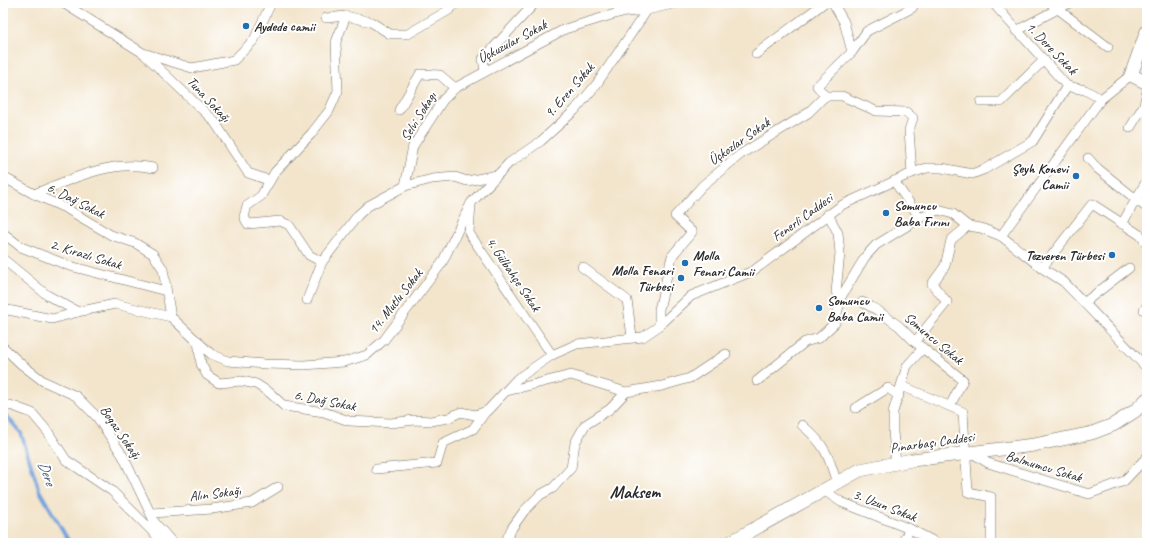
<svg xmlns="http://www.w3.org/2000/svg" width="1150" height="546" viewBox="0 0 1150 546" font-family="Caveat,sans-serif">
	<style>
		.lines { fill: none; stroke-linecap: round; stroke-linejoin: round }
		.stream { stroke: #73a3dd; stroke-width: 3.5 }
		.street-casing { stroke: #716c63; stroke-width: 10 }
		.secondary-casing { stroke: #716c63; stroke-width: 14 }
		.street { stroke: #fff; stroke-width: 9 }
		.secondary { stroke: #fff; stroke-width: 13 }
		.poi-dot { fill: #1f6fb2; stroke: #fff; stroke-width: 1.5 }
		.labels { text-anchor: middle; stroke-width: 4; stroke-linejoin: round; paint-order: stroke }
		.poi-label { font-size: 14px; font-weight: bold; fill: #2b2b2b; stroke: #fff; text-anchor: start }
		.street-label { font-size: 14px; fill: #2b2b2b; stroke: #fff }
		.water-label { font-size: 15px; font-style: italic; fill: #485b72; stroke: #fff }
		.district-label { font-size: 18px; font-weight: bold; fill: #2b2b2b; stroke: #fff }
	</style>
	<rect width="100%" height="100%" fill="#fff"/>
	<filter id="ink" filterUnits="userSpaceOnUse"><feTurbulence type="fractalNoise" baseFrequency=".025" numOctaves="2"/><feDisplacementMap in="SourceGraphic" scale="8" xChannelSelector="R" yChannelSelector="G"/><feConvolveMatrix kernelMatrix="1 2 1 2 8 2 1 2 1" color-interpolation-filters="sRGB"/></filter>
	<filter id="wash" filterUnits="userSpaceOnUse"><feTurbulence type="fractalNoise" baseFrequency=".012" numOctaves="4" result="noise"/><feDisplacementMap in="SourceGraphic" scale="16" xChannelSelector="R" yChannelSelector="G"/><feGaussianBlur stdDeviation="0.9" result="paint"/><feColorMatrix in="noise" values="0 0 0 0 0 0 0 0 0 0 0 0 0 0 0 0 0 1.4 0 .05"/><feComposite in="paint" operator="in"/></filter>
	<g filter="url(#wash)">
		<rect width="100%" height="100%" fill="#f3e5cc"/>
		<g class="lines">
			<path class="stream" d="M3,412L21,433L39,490L70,543"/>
		</g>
	</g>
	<g filter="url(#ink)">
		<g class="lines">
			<g class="street-casing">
				<g id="street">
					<path d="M63,3L143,53L192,68L234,60L254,40L271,3"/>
					<path d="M993,3L1067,86L1085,90L1101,99"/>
					<path d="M1050,3L1108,47"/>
					<path d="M326,18L346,16"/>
					<path d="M1016,31L1069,3"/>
					<path d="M852,52L867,31L912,8L915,3"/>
					<path d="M756,54L824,3"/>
					<path d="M145,55L214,121L248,173L268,180"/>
					<path d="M485,71L483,59L535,3"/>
					<path d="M825,96L817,86L852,52L844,22L833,3"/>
					<path d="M981,102H1001L1044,60"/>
					<path d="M399,110L420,74L440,75L455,88"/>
					<path d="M1130,128L1144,105L1147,91"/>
					<path d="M1088,158L1097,168L1147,208"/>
					<path d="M912,173L927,168H942L972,174L985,169L1033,141L1067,86"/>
					<path d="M3,177L34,194L67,209L111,235L135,243L153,254L163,269L171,317L211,354L228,361L265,364L304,365L344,362L367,355L384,340L442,263L471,203L509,163L541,141L574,111L596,85L652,3"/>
					<path d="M894,181L920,218L938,210L953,214L968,226L981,228L1001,236L1042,268L1064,282L1147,368"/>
					<path d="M405,186L413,146L443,100L455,88L565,29L618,13L647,10L677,3"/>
					<path d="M34,194C72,179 111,159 153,168"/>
					<path d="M471,205L469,233L552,355"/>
					<path d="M828,214L838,233L840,253L836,292L841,297"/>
					<path d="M1122,224L1147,180"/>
					<path d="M3,233L21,247L70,266L166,291"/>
					<path d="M1001,236L1101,99L1131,75"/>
					<path d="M3,259L47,295L78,312"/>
					<path d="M322,262L309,255L289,225L280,221L248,224L244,217L247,206L261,196L275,172L311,134L329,111L338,91L336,42L346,16L371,22L390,34H408L449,10L456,3"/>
					<path d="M582,267L627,300L632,337"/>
					<path d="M1042,268L1092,204L1140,235L1147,244"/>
					<path d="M307,300L322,262L358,215L368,206L405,186L432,179L455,177L467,181L497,175"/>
					<path d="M862,302L877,310L899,326L915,342L963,380L950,406"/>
					<path d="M1085,302L1129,268"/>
					<path d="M3,309L52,319L82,311L115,304L171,317"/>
					<path d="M1144,310L1147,306"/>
					<path d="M659,326V309L672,256L692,232L675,216L703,185L741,154L808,113L825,96"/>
					<path d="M198,341L201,364L207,375L219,383L241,381L256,384L270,393L284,406L324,412L349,421L391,423L414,420L431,421L448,418L461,412L475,415L487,411L517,379L552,355L577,344L643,337L659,326L691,296L753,271L842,205L912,173L909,130L913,118L906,112L876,111L842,96H825"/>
					<path d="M915,342L947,302L932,284L945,266L951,240L968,226"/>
					<path d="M3,347L21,364L43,381L76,396L97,417L123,456L155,523L172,542"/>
					<path d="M757,381L805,342L819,338L835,323L841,297L865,257L876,245L920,218"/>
					<path d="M902,386L963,412L968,492L991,497V543"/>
					<path d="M507,391L571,375L626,392L662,386L690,378L726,354"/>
					<path d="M3,408L10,405L32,413L48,432L66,460L112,491L156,535L170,541"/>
					<path d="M856,408L888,388L899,396"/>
					<path d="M802,425C825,444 829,456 837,484"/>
					<path d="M972,453L988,463L1089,494L1124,481L1147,457"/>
					<path d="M896,463L893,432V412L907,366L923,348"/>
					<path d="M376,469L437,463L443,443L473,429L486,411"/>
					<path d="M825,491L841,502L910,529L937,543"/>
					<path d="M152,513L212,509L252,503L278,487"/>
					<path d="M505,543L512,528L524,511L540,495L553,488L571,468L575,443L585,425L610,409L626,392"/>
					<path d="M902,543L910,529"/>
					<path d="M1146,543L1147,542"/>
				</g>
			</g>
			<g class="secondary-casing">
				<g id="secondary">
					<path d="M1147,31L1131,75L1147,83"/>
					<path d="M729,543L860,470L912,460L1034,445L1092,433L1113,425L1135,411L1147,399"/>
				</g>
			</g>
			<use href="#street" class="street"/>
			<use href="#secondary" class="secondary"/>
		</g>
	</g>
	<g class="poi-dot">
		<circle cx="246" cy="26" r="4"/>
		<circle cx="1076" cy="176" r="4"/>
		<circle cx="886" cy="213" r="4"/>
		<circle cx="1112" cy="255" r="4"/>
		<circle cx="685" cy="263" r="4"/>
		<circle cx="681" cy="278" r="4"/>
		<circle cx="819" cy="308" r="4"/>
	</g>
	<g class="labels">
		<g class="poi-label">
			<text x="254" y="31">Aydede camii</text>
			<text x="1068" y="173" text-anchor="end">Şeyh Konevi<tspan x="1068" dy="16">Camii</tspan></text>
			<text x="894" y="210">Somuncu<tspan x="894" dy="16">Baba Fırını</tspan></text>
			<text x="693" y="260">Molla<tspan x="693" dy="16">Fenari Camii</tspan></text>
			<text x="1104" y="260" text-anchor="end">Tezveren Türbesi</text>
			<text x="673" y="275" text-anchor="end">Molla Fenari<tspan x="673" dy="16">Türbesi</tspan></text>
			<text x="827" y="305">Somuncu<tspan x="827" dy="16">Baba Camii</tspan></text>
		</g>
		<g class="street-label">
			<text transform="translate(512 41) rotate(-28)" y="5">Üçkuzular Sokak</text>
			<text transform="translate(1052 48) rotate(46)" y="5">1. Dere Sokak</text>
			<text transform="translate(569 90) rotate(-49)" y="5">9. Eren Sokak</text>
			<text transform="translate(209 99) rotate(47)" y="5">Tuna Sokağı</text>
			<text transform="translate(418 116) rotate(-58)" y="5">Selvi Sokagı</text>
			<text transform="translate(739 141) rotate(-35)" y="5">Üçkozlar Sokak</text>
			<text transform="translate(76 200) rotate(27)" y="5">6. Dağ Sokak</text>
			<text transform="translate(802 217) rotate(-36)" y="5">Fenerli Caddesi</text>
			<text transform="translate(86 254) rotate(17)" y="5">2. Kırazlı Sokak</text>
			<text transform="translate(514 274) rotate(56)" y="5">4. Gülbahçe Sokak</text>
			<text transform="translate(395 301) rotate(-52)" y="5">14. Mutlu Sokak</text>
			<text transform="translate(934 338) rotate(40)" y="5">Somuncu Sokak</text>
			<text transform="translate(325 400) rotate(11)" y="5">6. Dağ Sokak</text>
			<text transform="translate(121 432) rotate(56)" y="5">Bogaz Sokağı</text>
			<text transform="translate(932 442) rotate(-8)" y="5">Pınarbaşı Caddesi</text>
			<text transform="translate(1044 466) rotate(17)" y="5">Balmumcu Sokak</text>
			<text transform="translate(215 493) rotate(-7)" y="5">Alın Sokağı</text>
			<text transform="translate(885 505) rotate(21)" y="5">3. Uzun Sokak</text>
		</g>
		<g class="water-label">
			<text transform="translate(47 473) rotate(70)" y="5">Dere</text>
		</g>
		<g class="district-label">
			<text x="635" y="498">Maksem</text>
		</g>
	</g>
	<rect width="1150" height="546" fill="none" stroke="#fff" stroke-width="16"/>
</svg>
